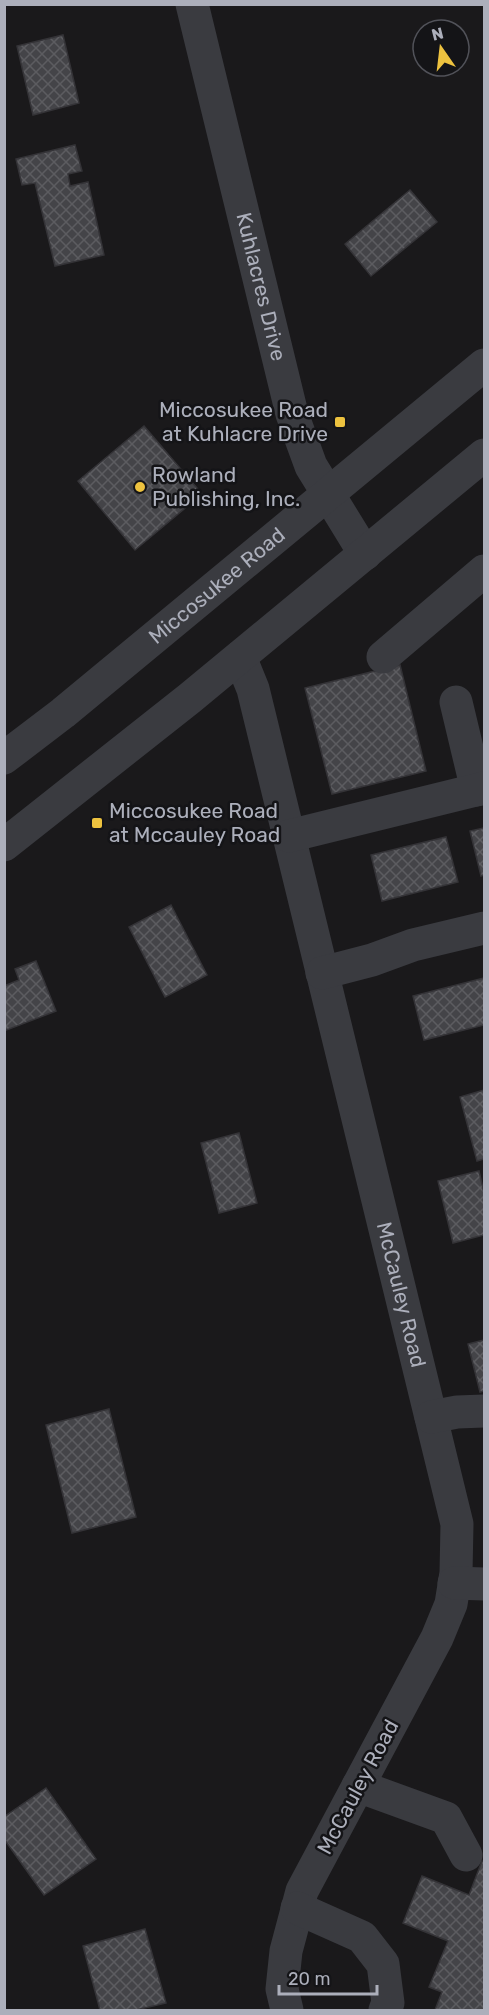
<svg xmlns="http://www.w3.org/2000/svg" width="489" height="2015" viewBox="0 0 489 2015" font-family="Rubik,sans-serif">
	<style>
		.building { fill: url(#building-cross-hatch); stroke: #343337; stroke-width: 1.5 }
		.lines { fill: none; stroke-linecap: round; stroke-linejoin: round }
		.minor { stroke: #3a3b40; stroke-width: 33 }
		.poi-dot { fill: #edc23f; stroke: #141417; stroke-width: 2 }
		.labels { text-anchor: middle; stroke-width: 5; stroke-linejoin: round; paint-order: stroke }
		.street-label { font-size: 21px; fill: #acafbb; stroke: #141417 }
		.poi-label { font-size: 21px; fill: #acafbb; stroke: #141417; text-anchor: start }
	</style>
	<defs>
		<pattern id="building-cross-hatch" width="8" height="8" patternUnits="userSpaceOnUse" patternTransform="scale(1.5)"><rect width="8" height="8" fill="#444448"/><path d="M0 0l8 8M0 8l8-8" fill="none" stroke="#5c5c60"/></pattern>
	</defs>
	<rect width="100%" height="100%" fill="#1a191b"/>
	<g class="building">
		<path d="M63,35L79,103L33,115L17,46Z"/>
		<path d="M75,145L82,171L68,174L70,186L88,182L104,255L55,266L35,183L22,185L16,159Z"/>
		<path d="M410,190L437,222L371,276L345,244Z"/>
		<path d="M144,426L202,494L135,550L78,481Z"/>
		<path d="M400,665L426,771L332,794L305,688Z"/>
		<path d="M484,828V875L481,876L470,831Z"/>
		<path d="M446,837L458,882L382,901L371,855Z"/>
		<path d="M171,905L207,975L165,997L129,927Z"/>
		<path d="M36,961L56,1011L4,1031V986L19,980L15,969Z"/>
		<path d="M484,978V1025L424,1040L413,996Z"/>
		<path d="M484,1090V1159L477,1161L460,1097Z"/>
		<path d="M239,1133L257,1203L219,1213L201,1143Z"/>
		<path d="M479,1171L484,1193V1235L453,1243L438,1181Z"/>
		<path d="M484,1340V1391L480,1392L468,1344Z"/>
		<path d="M109,1409L136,1517L72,1533L46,1425Z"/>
		<path d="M46,1788L96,1859L44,1895L4,1839V1817Z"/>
		<path d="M482,1861L484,1862V2010H435L442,1992L429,1987L448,1941L403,1923L422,1876L469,1895Z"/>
		<path d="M145,1929L166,2003L136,2010H100L83,1946Z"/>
	</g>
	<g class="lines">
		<g class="minor">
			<path id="s1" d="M192,4L292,414L311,466L365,554"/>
			<path id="s2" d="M240,657L253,689L457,1524L456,1573L451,1604L437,1638L302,1891L286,1951L282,1989L287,2010"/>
			<path d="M383,657L484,571"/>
			<path d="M456,702L477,790"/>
			<path id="s3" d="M4,758L63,713L484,365"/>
			<path d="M289,836L484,788"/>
			<path d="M4,845L190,698L484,455"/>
			<path d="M322,973L372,960L413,945L484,928"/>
			<path d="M431,1417L457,1412L484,1411"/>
			<path d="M454,1583L484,1584"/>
			<path d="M358,1786L446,1818L466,1855"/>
			<path d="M297,1908L362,1937L383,1964L388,2003L385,2010"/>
		</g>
	</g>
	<g class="poi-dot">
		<rect x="334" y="416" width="12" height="12" rx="3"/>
		<circle cx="140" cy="487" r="6"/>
		<rect x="91" y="817" width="12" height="12" rx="3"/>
	</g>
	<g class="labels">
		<g class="street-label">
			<text dy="7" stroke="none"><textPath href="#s1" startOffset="291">Kuhlacres Drive</textPath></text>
			<text dy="7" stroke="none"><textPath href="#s3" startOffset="274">Miccosukee Road</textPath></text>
			<text dy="7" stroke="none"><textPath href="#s2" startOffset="658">McCauley Road</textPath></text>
			<text transform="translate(358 1787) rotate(-62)" y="7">McCauley Road</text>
		</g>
		<g class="poi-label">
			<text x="328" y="417" text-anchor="end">Miccosukee Road<tspan x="328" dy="24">at Kuhlacre Drive</tspan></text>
			<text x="152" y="482">Rowland<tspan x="152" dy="24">Publishing, Inc.</tspan></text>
			<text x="109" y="818">Miccosukee Road<tspan x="109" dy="24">at Mccauley Road</tspan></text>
		</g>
	</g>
	<rect width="489" height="2015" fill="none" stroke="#acafbb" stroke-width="12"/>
	<g transform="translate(441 48) rotate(346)"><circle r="28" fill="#141417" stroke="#515259" stroke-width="1.5"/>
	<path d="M0-4.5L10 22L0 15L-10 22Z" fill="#edc23f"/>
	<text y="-9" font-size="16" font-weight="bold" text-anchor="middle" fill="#acafbb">N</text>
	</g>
	<path d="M279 1985v9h98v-9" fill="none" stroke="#acafbb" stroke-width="3"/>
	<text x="288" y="1985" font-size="18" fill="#acafbb" stroke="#141417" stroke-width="4.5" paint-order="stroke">20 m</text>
</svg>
